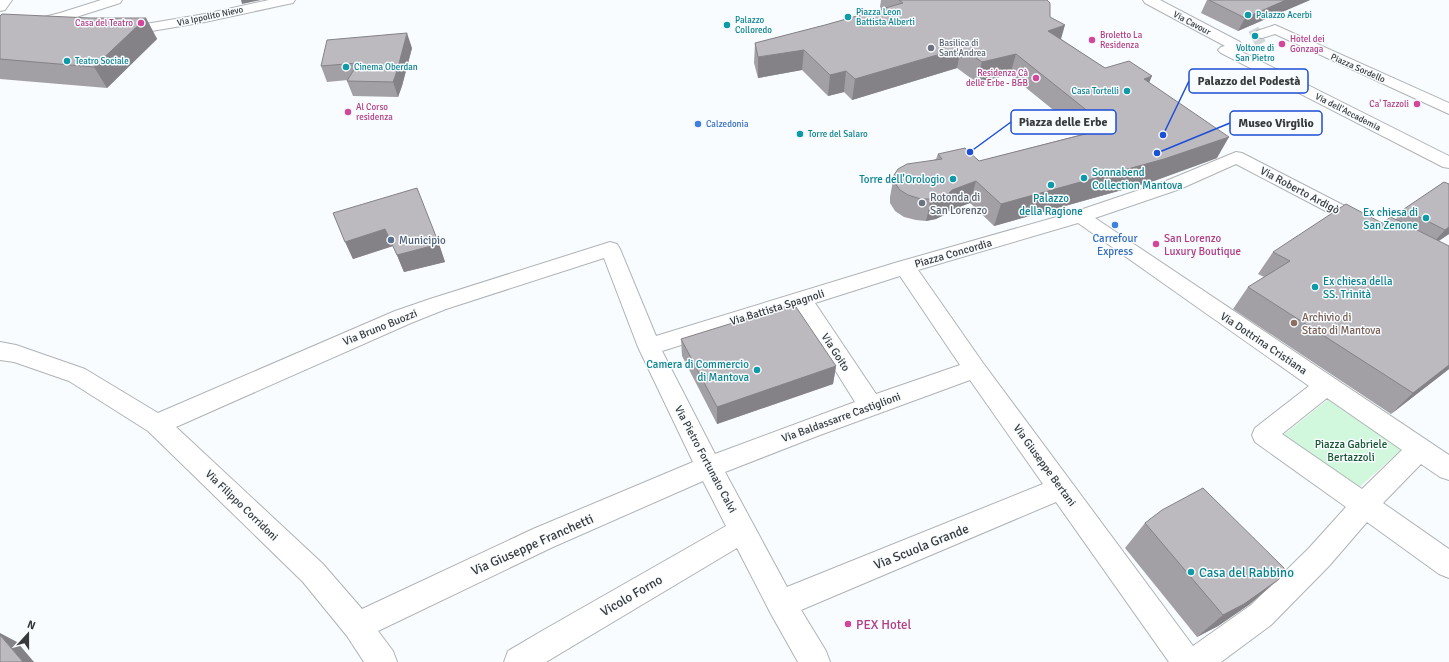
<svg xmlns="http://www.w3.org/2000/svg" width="1449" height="662" viewBox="0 0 1449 662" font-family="Signika,sans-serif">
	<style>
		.green { fill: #d1f7dc }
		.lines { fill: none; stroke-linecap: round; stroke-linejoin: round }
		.street-tunnel { stroke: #d1d5d7; stroke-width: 16; stroke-dasharray: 16 8; stroke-linecap: butt }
		.street-casing { stroke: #afb3b6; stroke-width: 2 }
		.street { fill: #fff; fill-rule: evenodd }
		.wall { fill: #a2a0a4 }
		.shaded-wall { fill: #848286 }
		.building { fill: #bcbabf; stroke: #848286 }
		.culture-dot { fill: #0f9aa8; stroke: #f8fcfe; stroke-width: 1.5 }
		.hotel-dot { fill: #d1479c; stroke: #f8fcfe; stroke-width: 1.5 }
		.worship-dot { fill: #6b7280; stroke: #f8fcfe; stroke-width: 1.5 }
		.shop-dot { fill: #3f7fe0; stroke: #f8fcfe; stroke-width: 1.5 }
		.service-dot { fill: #5c6f8a; stroke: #f8fcfe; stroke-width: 1.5 }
		.education-dot { fill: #8d6e63; stroke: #f8fcfe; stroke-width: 1.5 }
		.labels { text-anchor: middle; stroke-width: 3; stroke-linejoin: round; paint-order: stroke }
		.far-culture-label { font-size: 9px; fill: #0d838f; stroke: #f8fcfe; text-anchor: start }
		.far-street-label { font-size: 9px; fill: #37393a; stroke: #f8fcfe }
		.far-hotel-label { font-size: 9px; fill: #b23c85; stroke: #f8fcfe; text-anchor: end }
		.far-worship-label { font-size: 9px; fill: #5b616d; stroke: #f8fcfe; text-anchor: start }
		.far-shop-label { font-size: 9px; fill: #366cbe; stroke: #f8fcfe; text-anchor: start }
		.culture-label { font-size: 11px; fill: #0d838f; stroke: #f8fcfe; text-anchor: end }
		.street-label { font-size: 11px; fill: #37393a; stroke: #f8fcfe }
		.worship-label { font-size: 11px; fill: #5b616d; stroke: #f8fcfe; text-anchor: start }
		.shop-label { font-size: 11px; fill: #366cbe; stroke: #f8fcfe }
		.hotel-label { font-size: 11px; fill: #b23c85; stroke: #f8fcfe; text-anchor: start }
		.service-label { font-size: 11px; fill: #4e5e75; stroke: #f8fcfe; text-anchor: start }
		.education-label { font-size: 11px; fill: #785e54; stroke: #f8fcfe; text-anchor: start }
		.park-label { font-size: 11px; fill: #165331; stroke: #f8fcfe }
		.near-street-label { font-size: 13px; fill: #37393a; stroke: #f8fcfe }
		.near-culture-label { font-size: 13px; fill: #0d838f; stroke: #f8fcfe; text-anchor: start }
		.near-hotel-label { font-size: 13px; fill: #b23c85; stroke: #f8fcfe; text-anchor: start }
		.leader { fill: none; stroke: #1d4ed8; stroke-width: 1.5 }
		.callout-dot { fill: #1d4ed8; stroke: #f8fcfe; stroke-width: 1.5 }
		.callout { fill: #f8fcfe; stroke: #1d4ed8; stroke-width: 1.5 }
		.callout-label { font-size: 12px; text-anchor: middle; font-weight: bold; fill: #37393a }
	</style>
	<rect width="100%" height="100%" fill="#f8fcfe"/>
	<path class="green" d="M1330,398L1403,448L1354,492L1281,437Z"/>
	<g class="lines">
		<path class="street-tunnel" d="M1252,39L1262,34"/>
		<g class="street-casing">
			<g id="street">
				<path d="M0,0H12L5,10L0,11Z"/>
				<path d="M101,0H122L120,3L70,19L0,36V28L60,13Z"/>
				<path d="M269,0H295L293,3L288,4L205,22L122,36L117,35L115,32L117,29L122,28L205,14Z"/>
				<path d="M1143,0H1160L1240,42L1242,45L1240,48L1236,49L1449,156V168L1443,167L1221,53L1218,50L1221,47L1225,46L1145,3Z"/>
				<path d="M1275,25L1449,103V114L1275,34L1262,38L1257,37L1255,34L1257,31Z"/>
				<path d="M1236,152L1242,153L1372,220L1375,224L1372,228L1365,230L1358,228L1236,164L1180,189L1095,218L1449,455V480L1440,477L1421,464L1383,503L1449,549V578L1439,574L1367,522L1329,566L1271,625L1221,662H1169L1056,502L801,610L826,651L830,662H798L771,614L737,548L546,662H504L508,651L540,632L726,526L703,481L553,547L378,631L393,651L397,662H364L347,636L303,582L148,431L69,381L14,362L0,360V342L16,345L85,369L158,413L395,311L430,299L610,242L617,244L620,249L656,336L898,262L1074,212L1166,181ZM1078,223L1309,386L1255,428L1252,435L1255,442L1346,507L1309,548L1251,605L1193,646L983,363L918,270ZM604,258L638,347L693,462L533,529L362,609L323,564L176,427L411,323L446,309ZM900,276L960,365L876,394L815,303ZM797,309L855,402L715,454L662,351ZM970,380L1043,484L787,587L725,472L820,435ZM1327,398L1402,450L1362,489L1282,434Z"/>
			</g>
		</g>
		<use href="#street" class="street"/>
	</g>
	<g class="wall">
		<path d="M881,0H1047L1050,17L1061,39L1105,68L1149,83L1217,158L1154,181L994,226L970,203L946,212L944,215L936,219L926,221L916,220L904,217L895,211L890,203V197L894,175L936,159L938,154L979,161L1083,134L1010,75L976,82L957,68L852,100L844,92L828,96L802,70L758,78L754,63L755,43L825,25L882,9L880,7Z"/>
		<path d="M1207,0H1310L1238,31L1201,13Z"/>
		<path d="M0,16L90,18H146L157,39L107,88L0,79Z"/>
		<path d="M412,48L402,86L398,97L353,96L347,81L348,80L327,82L321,66Z"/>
		<path d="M1444,182L1449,234L1439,241L1449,369L1391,414L1233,309L1248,287L1264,277L1258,274L1273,252L1396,219L1404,209Z"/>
		<path d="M333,213L439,244L445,262L404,272L393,246L353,259Z"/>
		<path d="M681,339L836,366L833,384L717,424L682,356Z"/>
		<path d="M1145,523L1250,604L1218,626L1197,637L1125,548Z"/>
	</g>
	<g class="shaded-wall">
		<path d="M241,0H261L242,4Z"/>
		<path d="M1286,0H1310L1238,31L1245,18Z"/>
		<path d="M146,18L157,39L107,88L94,67Z"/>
		<path d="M1065,25L1059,46L1048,31Z"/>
		<path d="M407,33L412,48L402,86L398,97L393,82Z"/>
		<path d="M961,48L957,68L852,100L855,79Z"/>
		<path d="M804,50L802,70L758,78V57Z"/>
		<path d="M1016,54L1010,75L976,82L982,62Z"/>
		<path d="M846,71L844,92L828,96L830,75Z"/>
		<path d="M1152,76L1143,97L1144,79Z"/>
		<path d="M1229,137L1217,158L1154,181L994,226L1001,204Z"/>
		<path d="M976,181L970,203L946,212L944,215L936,219L926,221L931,199L952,190Z"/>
		<path d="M1449,227V234L1429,247L1445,230Z"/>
		<path d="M385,229L393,246L353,259L345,242Z"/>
		<path d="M439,244L445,262L404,272L397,255Z"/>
		<path d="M1449,365V369L1391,414L1413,393Z"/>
		<path d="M836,366L833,384L717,424V407Z"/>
		<path d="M1278,580L1250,604L1218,626L1197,637L1223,615Z"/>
		<path d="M0,633L17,642L34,662H23L0,635Z"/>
	</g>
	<g class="building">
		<path d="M899,0H1047L1050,3V17L1065,25L1048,31L1105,68L1129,61L1152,76L1144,79L1229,137L1164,159L1001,204L976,181L952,190L949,193L941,198L931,199H921L908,195L900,190L894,182V175L898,169L907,164L942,159L938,154L965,148L979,161L1109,128L1016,54L982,62L961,48L855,79L846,71L830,75L804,50L758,57L755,43L825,25L903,3Z"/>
		<path d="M1209,0H1286L1245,18Z"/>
		<path d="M2,14L90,18H146L94,67L0,59V16Z"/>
		<path d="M407,33L397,71L393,82L347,81L358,63L321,66L327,40Z"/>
		<path d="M1444,182L1449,184V227L1445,230L1404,209Z"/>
		<path d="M417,188L439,244L397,255L385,229L345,242L333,213Z"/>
		<path d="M1346,204L1382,223L1391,217L1449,246V365L1413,393L1248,287L1290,261L1273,252Z"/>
		<path d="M794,304L836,366L717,407L681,339Z"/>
		<path d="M1203,488L1287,571L1278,580L1244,604L1223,615L1145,523L1162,510Z"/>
		<path d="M0,635L23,662H0Z"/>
	</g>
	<g class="culture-dot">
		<circle cx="1248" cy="15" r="4"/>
		<circle cx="848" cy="17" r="4"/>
		<circle cx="727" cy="25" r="4"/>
		<circle cx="1255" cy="36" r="4"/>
		<circle cx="67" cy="61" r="4"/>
		<circle cx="346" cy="67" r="4"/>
		<circle cx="1127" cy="91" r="4"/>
		<circle cx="800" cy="134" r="4"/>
		<circle cx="1084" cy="178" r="4"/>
		<circle cx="953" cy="179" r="4"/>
		<circle cx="1051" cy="185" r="4"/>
		<circle cx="1426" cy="218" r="4"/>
		<circle cx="1315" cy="287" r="4"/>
		<circle cx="757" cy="370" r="4"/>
		<circle cx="1191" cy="572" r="4"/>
	</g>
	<g class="hotel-dot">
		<circle cx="141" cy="23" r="4"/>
		<circle cx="1092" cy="40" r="4"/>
		<circle cx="1282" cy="44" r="4"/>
		<circle cx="1036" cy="78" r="4"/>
		<circle cx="1417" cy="104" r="4"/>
		<circle cx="348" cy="112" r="4"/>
		<circle cx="1156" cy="244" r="4"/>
		<circle cx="848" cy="624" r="4"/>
	</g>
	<g class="worship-dot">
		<circle cx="931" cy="48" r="4"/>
		<circle cx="922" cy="203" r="4"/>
	</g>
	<g class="shop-dot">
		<circle cx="698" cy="124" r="4"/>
		<circle cx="1115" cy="225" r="4"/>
	</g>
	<circle class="service-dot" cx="391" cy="240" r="4"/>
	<circle class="education-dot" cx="1294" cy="323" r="4"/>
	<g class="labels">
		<g class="far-culture-label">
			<text x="856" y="15">Piazza Leon<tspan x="856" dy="10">Battista Alberti</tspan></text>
			<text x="1256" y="18">Palazzo Acerbi</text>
			<text x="735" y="23">Palazzo<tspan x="735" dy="10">Colloredo</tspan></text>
			<text x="1255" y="51" text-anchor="middle">Voltone di<tspan x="1255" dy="10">San Pietro</tspan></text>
			<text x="75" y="64">Teatro Sociale</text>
			<text x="354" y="70">Cinema Oberdan</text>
			<text x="1119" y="94" text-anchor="end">Casa Tortelli</text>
			<text x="808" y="137">Torre del Salaro</text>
		</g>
		<g class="far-street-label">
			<text transform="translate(210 16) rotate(-12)" y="3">Via Ippolito Nievo</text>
			<text transform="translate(1192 23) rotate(28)" y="3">Via Cavour</text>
			<text transform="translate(1358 68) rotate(24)" y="3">Piazza Sordello</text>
			<text transform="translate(1348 112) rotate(27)" y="3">Via dell'Accademia</text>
		</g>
		<g class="far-hotel-label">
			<text x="133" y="26">Casa del Teatro</text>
			<text x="1100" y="38" text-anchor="start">Broletto La<tspan x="1100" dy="10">Residenza</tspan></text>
			<text x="1290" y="42" text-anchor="start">Hotel dei<tspan x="1290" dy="10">Gonzaga</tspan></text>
			<text x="1028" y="76">Residenza Cà<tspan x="1028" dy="10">delle Erbe - B&amp;B</tspan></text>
			<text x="1409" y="107">Ca' Tazzoli</text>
			<text x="356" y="110" text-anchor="start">Al Corso<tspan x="356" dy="10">residenza</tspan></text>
		</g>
		<g class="far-worship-label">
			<text x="939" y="46">Basilica di<tspan x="939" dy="10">Sant'Andrea</tspan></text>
		</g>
		<g class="far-shop-label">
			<text x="706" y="127">Calzedonia</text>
		</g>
		<g class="culture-label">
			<text x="1092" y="176" text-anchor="start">Sonnabend<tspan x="1092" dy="13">Collection Mantova</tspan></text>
			<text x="945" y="183">Torre dell'Orologio</text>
			<text x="1051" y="202" text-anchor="middle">Palazzo<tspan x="1051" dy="13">della Ragione</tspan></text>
			<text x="1418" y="216">Ex chiesa di<tspan x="1418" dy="13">San Zenone</tspan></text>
			<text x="1323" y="285" text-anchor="start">Ex chiesa della<tspan x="1323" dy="13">SS. Trinità</tspan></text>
			<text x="749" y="368">Camera di Commercio<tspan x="749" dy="13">di Mantova</tspan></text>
		</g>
		<g class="street-label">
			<text transform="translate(1300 190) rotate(28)" y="4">Via Roberto Ardigò</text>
			<text transform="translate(953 253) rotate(-16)" y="4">Piazza Concordia</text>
			<text transform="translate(777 307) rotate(-17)" y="4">Via Battista Spagnoli</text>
			<text transform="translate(380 327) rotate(-22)" y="4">Via Bruno Buozzi</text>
			<text transform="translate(1264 343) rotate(34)" y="4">Via Dottrina Cristiana</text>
			<text transform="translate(836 352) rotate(57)" y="4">Via Goito</text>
			<text transform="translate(841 417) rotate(-20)" y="4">Via Baldassarre Castiglioni</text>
			<text transform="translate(706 459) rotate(62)" y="4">Via Pietro Fortunato Calvi</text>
			<text transform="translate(1045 465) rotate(54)" y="4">Via Giuseppe Bertani</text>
			<text transform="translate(242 505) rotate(44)" y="4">Via Filippo Corridoni</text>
		</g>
		<g class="worship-label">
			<text x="930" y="201">Rotonda di<tspan x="930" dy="13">San Lorenzo</tspan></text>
		</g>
		<g class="shop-label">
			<text x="1115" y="242">Carrefour<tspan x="1115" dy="13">Express</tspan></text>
		</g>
		<g class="hotel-label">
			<text x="1164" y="242">San Lorenzo<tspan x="1164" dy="13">Luxury Boutique</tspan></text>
		</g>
		<g class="service-label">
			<text x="399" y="244">Municipio</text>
		</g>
		<g class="education-label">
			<text x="1302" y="321">Archivio di<tspan x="1302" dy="13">Stato di Mantova</tspan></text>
		</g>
		<g class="park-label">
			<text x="1351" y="448">Piazza Gabriele<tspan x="1351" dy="13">Bertazzoli</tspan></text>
		</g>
		<g class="near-street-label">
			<text transform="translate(532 544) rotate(-24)" y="5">Via Giuseppe Franchetti</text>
			<text transform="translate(921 546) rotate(-22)" y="5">Via Scuola Grande</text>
			<text transform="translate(631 595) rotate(-30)" y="5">Vicolo Forno</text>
		</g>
		<g class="near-culture-label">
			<text x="1199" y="577">Casa del Rabbino</text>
		</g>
		<g class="near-hotel-label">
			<text x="856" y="629">PEX Hotel</text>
		</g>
	</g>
	<path class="leader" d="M1163 135L1189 81M970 152L1011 122M1157 153L1230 123"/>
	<g class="callout-dot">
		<circle cx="1163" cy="135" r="4"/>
		<circle cx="970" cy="152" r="4"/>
		<circle cx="1157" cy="153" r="4"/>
	</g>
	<g class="callout">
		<rect x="1189" y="69" width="119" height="24" rx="4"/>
		<rect x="1011" y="110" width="105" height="24" rx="4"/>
		<rect x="1230" y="111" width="92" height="24" rx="4"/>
	</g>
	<g class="callout-label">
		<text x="1249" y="85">Palazzo del Podestà</text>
		<text x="1063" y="126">Piazza delle Erbe</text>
		<text x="1276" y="127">Museo Virgilio</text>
	</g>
	<g transform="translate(28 634) rotate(21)" stroke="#f8fcfe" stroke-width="3" paint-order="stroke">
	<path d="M0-3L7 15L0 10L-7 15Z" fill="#37393a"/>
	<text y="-6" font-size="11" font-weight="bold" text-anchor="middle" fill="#37393a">N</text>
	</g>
</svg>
